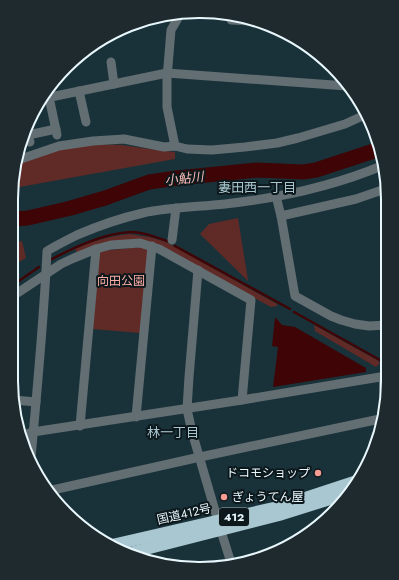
<svg xmlns="http://www.w3.org/2000/svg" width="399" height="580" viewBox="0 0 399 580" font-family="Jost,'Noto Sans JP',sans-serif">
	<style>
		.green { fill: #602a26 }
		.water { fill: #3f0406 }
		.lines { fill: none; stroke-linecap: round; stroke-linejoin: round }
		.stream { stroke: #3f0406; stroke-width: 2.5 }
		.river { stroke: #3f0406; stroke-width: 15 }
		.minor { stroke: #626e72; stroke-width: 9 }
		.highway { stroke: #a9c7d0; stroke-width: 12 }
		.poi-dot { fill: #f59c93; stroke: #0d181c; stroke-width: 1.5 }
		.labels { text-anchor: middle; stroke-width: 4; stroke-linejoin: round; paint-order: stroke }
		.shield { fill: #0d181c; stroke: #a6b4b9; stroke-width: 1 }
		.shield-label { font-size: 11px; font-weight: bold; fill: #e8f7fc }
		.park-label { font-size: 12px; fill: #fcaca4; stroke: #0d181c }
		.poi-label { font-size: 12px; fill: #e8f7fc; stroke: #0d181c; text-anchor: end }
		.street-label { font-size: 12px; fill: #e8f7fc; stroke: #0d181c }
		.water-label { font-size: 13px; font-style: italic; fill: #f7bbb4; stroke: #0d181c }
		.neighbourhood-label { font-size: 13px; fill: #a9c6cf; stroke: #0d181c }
		.rim { fill: none; stroke: #e8f7fc; stroke-width: 2 }
	</style>
	<rect width="100%" height="100%" fill="#19323a"/>
	<g class="green">
		<path d="M94,144L122,145L157,150L175,152V159L14,188L15,165L57,150Z"/>
		<path d="M238,218L248,280V281L200,234L209,224Z"/>
		<path d="M129,234L149,237L166,242L277,304V306L271,307L170,252L142,241L78,254L75,249C92,241 111,236 129,234Z"/>
		<path d="M22,241L26,258L13,265V243Z"/>
		<path d="M140,247H145L148,251L140,333L92,329L99,253L101,251Z"/>
		<path d="M314,325L377,360L380,363L376,367L315,331Z"/>
	</g>
	<path class="water" d="M275,318H276L282,325L295,327L366,368V372L273,387L278,347L272,346Z"/>
	<g class="lines">
		<g class="stream">
			<path d="M175,246L290,309"/>
			<path d="M50,260C73,248 104,233 131,232C143,232 156,237 167,241"/>
			<path d="M13,285L39,267"/>
			<path d="M294,312L380,360L388,372"/>
		</g>
		<path class="river" d="M14,219L28,218L71,208L105,198L149,182L177,178L257,170L303,172L316,170L380,149"/>
		<g class="minor">
			<path d="M231,20L252,21"/>
			<path d="M111,62L114,84"/>
			<path d="M79,91L86,122"/>
			<path d="M49,97L57,135"/>
			<path d="M41,99L167,73L347,86"/>
			<path d="M30,142L28,135L56,129"/>
			<path d="M175,146L167,107V78L171,30L180,15"/>
			<path d="M15,161L59,146L93,141L124,139L164,147L175,146L187,149L212,150L245,147L277,143L298,138L345,124L367,114"/>
			<path d="M276,196L281,216L295,296L331,316L341,320L355,324L369,326L387,325"/>
			<path d="M281,216L356,199L385,189"/>
			<path d="M172,240L176,208"/>
			<path d="M198,270L189,377L187,409L192,432L218,521"/>
			<path d="M12,295L19,292L61,264L74,258L96,249L111,245L140,243L159,249L251,300L242,400"/>
			<path d="M14,400L36,402"/>
			<path d="M136,417L152,246"/>
			<path d="M80,426L96,249"/>
			<path d="M20,436L33,432L242,400L380,377L383,379L385,397"/>
			<path d="M31,458C37,389 44,320 47,251C57,245 67,240 77,235C98,226 121,218 143,213C170,207 198,207 225,204C279,198 334,186 384,165"/>
			<path d="M48,491L200,457L380,419"/>
			<path d="M221,531L232,566"/>
		</g>
		<g class="highway">
			<path d="M112,545L278,507L354,482"/>
			<path d="M126,554L279,515L346,494"/>
		</g>
	</g>
	<g class="poi-dot">
		<circle cx="318" cy="473" r="4"/>
		<circle cx="224" cy="497" r="4"/>
	</g>
	<g class="labels">
		<rect class="shield" x="219" y="508" width="30" height="18" rx="3"/>
		<g class="shield-label">
			<text x="234" y="521">412</text>
		</g>
		<g class="park-label">
			<text x="121" y="285">向田公園</text>
		</g>
		<g class="poi-label">
			<text x="310" y="477">ドコモショップ</text>
			<text x="232" y="501" text-anchor="start">ぎょうてん屋</text>
		</g>
		<g class="street-label">
			<text transform="translate(184 514) rotate(-13)" y="4">国道412号</text>
		</g>
		<g class="water-label">
			<text transform="translate(184 178) rotate(-6)" y="5">小鮎川</text>
		</g>
		<g class="neighbourhood-label">
			<text x="257" y="192">妻田西一丁目</text>
			<text x="173" y="437">林一丁目</text>
		</g>
	</g>
	<path d="M0 0H399V580H0ZM199 18H200A181 181 0 0 1 381 199V381A181 181 0 0 1 200 562H199A181 181 0 0 1 18 381V199A181 181 0 0 1 199 18Z" fill="#1f2a2e" fill-rule="evenodd"/>
	<path class="rim" d="M199 18H200A181 181 0 0 1 381 199V381A181 181 0 0 1 200 562H199A181 181 0 0 1 18 381V199A181 181 0 0 1 199 18Z"/>
</svg>
